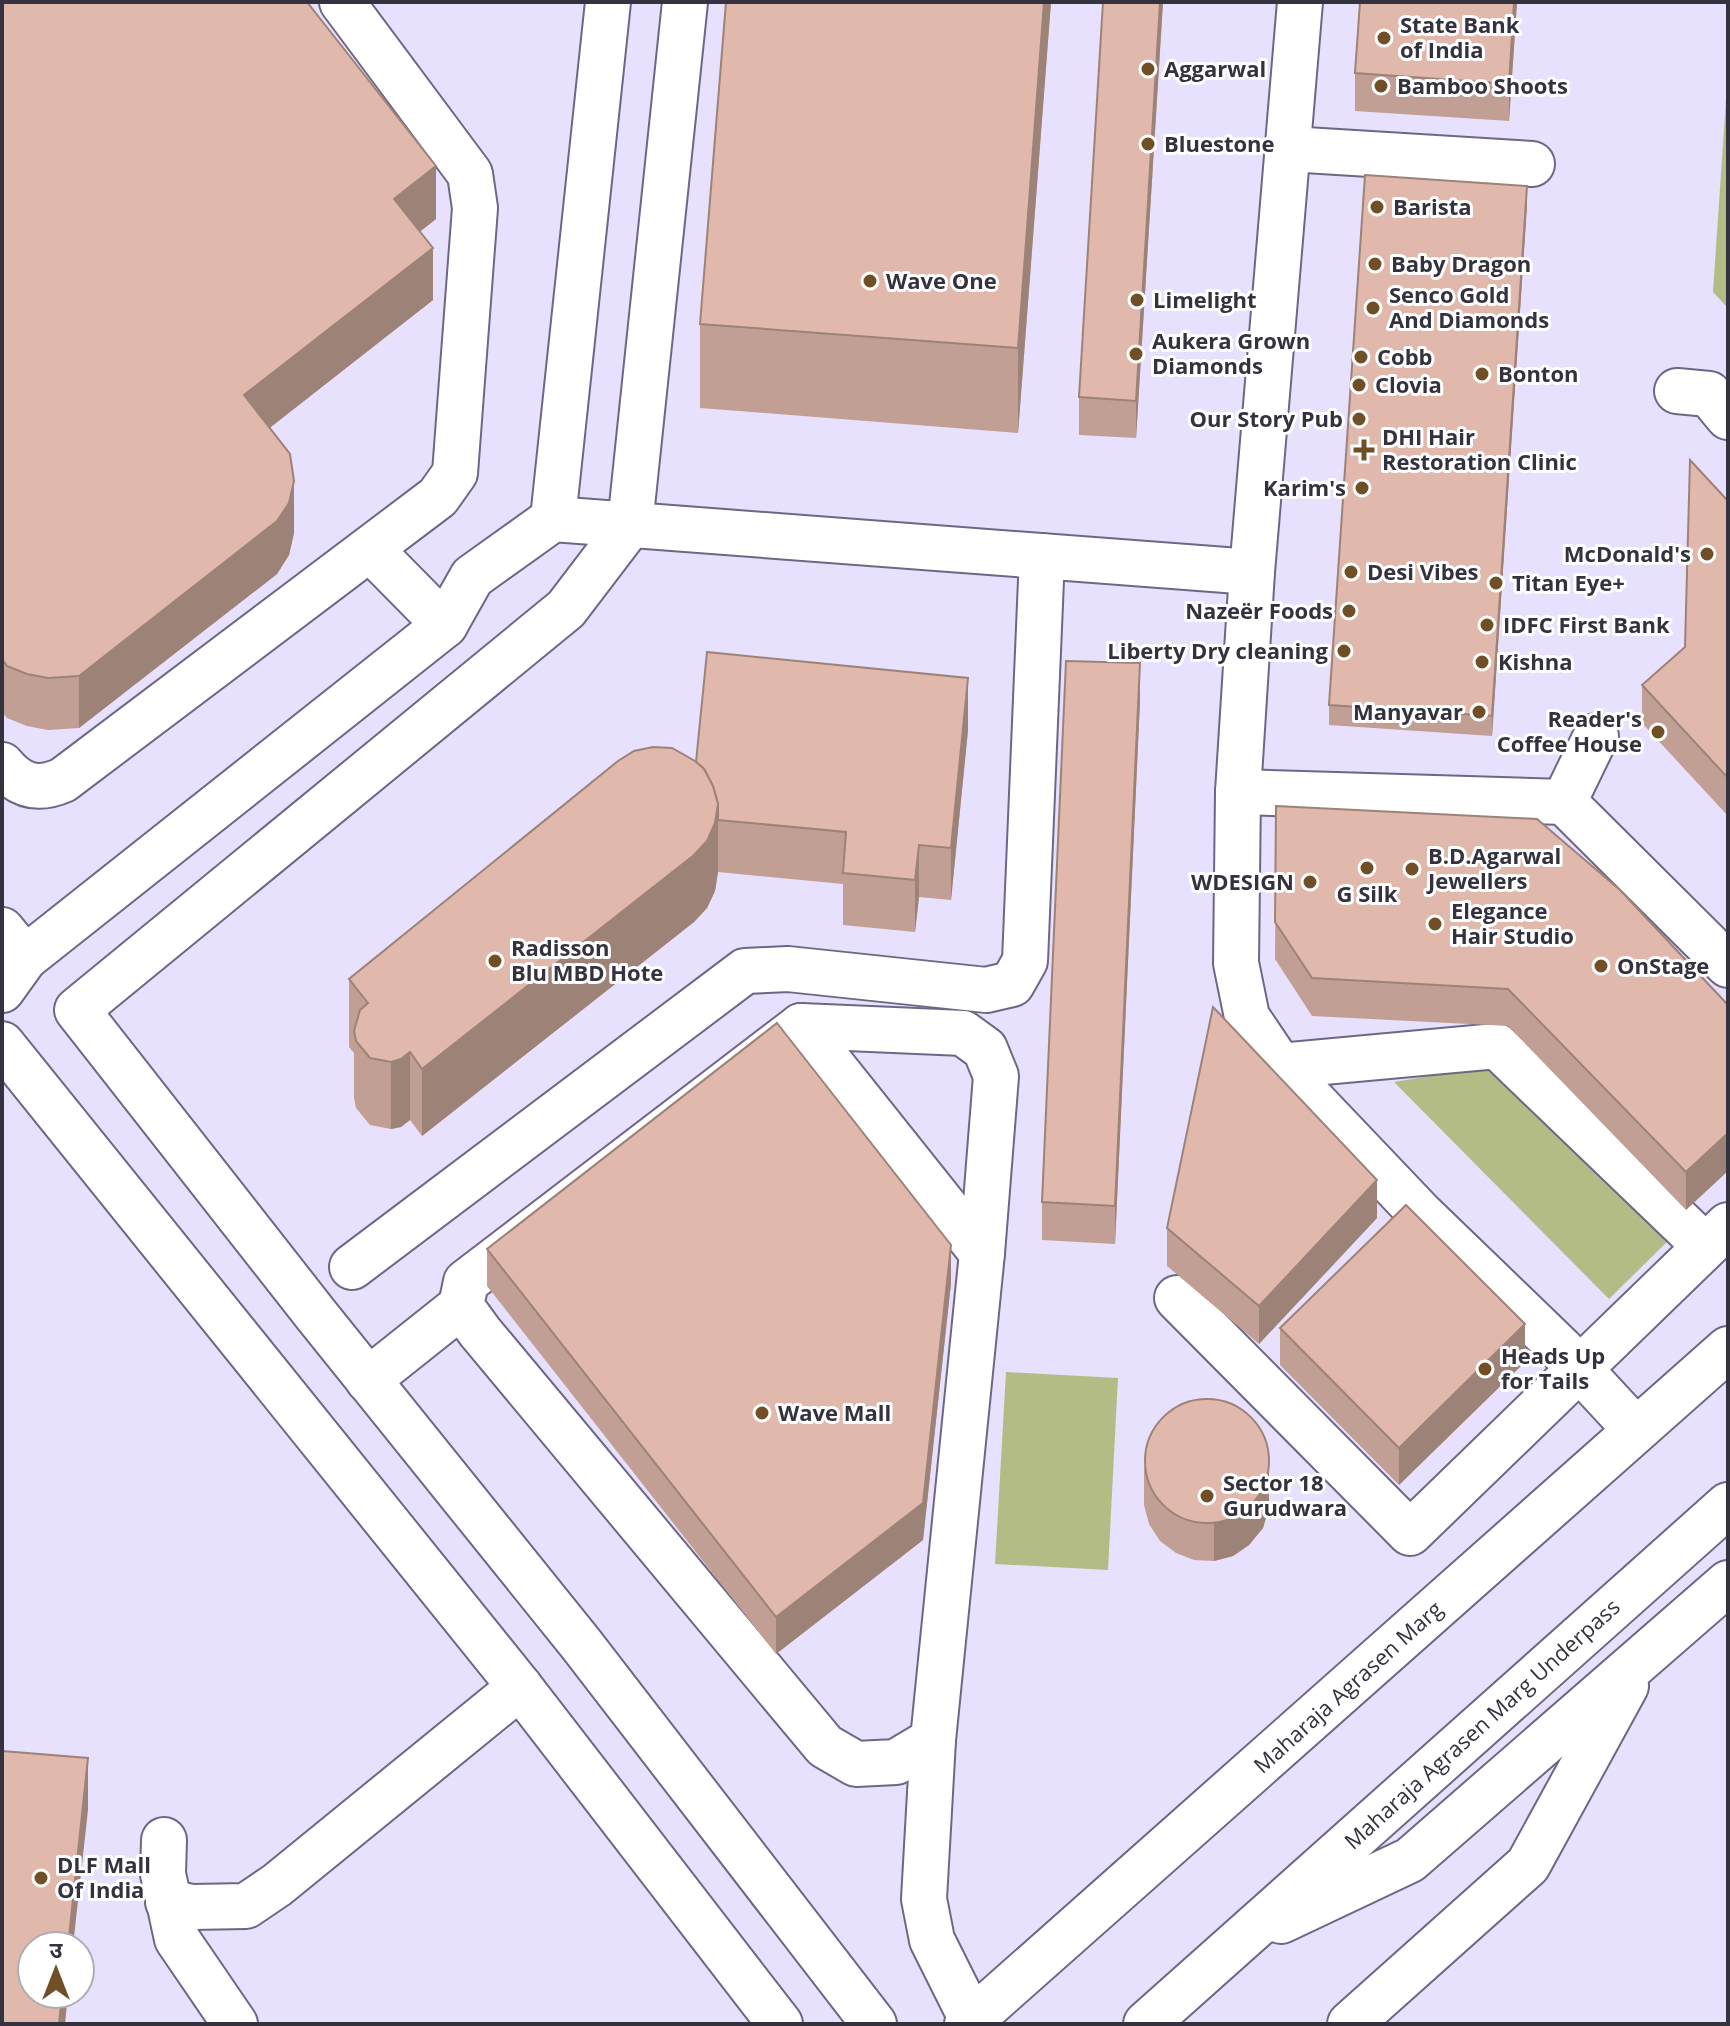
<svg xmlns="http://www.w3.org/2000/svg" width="1730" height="2026" viewBox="0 0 1730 2026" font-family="'Open Sans','Noto Sans Devanagari',sans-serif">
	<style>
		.green { fill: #b4bc85 }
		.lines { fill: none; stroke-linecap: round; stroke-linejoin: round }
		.minor-casing { stroke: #6e6685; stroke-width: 48 }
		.major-casing { stroke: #6e6685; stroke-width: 48 }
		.minor { stroke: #fff; stroke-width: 44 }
		.major { stroke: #fff; stroke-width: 44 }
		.wall { fill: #c19f94 }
		.shaded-wall { fill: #9d8278 }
		.building { fill: #e0b9ac; stroke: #9d8278; stroke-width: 2 }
		.poi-dot { fill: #704f26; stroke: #fff; stroke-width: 3 }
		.labels { text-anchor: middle; stroke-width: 6; stroke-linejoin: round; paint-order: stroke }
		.poi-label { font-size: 22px; font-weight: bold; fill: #35323f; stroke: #fff; text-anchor: start }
		.street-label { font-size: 22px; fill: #35323f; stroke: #fff }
	</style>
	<rect width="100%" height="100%" fill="#e8e1fd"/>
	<g class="green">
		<path d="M1728,70V304L1726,306L1713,292Z"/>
		<path d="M1488,1066L1669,1240L1609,1299L1394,1082Z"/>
		<path d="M1006,1372L1118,1378L1108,1570L995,1564Z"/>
	</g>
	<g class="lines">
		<g class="minor-casing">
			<g id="minor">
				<path d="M685,2L630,525L566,609L77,1010L317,1316L581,1644L874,2024"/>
				<path d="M1300,2L1252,572L1238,792L1236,963L1247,1017L1280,1066L1420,1213L1561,1349L1636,1430"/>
				<path d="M1289,149L1532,164"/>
				<path d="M1677,391L1709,394L1728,417"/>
				<path d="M553,519L608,2"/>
				<path d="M370,549L445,625"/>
				<path d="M2,765C20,787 38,791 63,780L438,497L455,473L475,208L470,174L342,2"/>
				<path d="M1238,792L1564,802L1728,965"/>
				<path d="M1564,802L1596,736"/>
				<path d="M2,930L25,958"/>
				<path d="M2,990L25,958L445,625L472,577L553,519L1252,572"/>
				<path d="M801,1026L963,1033L985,1049L996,1076L982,1253L933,1740L896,1762L856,1764L825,1746L480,1332L461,1306L466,1282Z"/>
				<path d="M801,1026L982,1253"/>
				<path d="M2,1044L520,1687L780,2024"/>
				<path d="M1280,1066L1497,1046L1705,1246"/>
				<path d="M352,1267L745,971L788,969L986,990L1012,984L1025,961L1042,556"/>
				<path d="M1177,1298L1410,1533L1728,1225"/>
				<path d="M368,1380L461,1306"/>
				<path d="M933,1740L924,1899L932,1940L972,2020"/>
				<path d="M164,1840L163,1874L177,1939L235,2024"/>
				<path d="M168,1902L192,1907L246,1906L277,1885L520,1687"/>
			</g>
		</g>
		<g class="major-casing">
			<g id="major">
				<path d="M1281,1921L1410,1860L1728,1583"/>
				<path d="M967,2024L1728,1349"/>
				<path d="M1146,2024L1728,1505"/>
				<path d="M1350,2024L1528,1865L1626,1686"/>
			</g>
		</g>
		<use href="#minor" class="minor"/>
		<use href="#major" class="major"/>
	</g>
	<g class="wall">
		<path d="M2,2L436,219L420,232L433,300L269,428L294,533L289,555L277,574L79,728L48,730L27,726L7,718L2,712Z"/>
		<path d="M1051,2L1018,433L700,408V324Z"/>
		<path d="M1103,2H1163L1136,438L1079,435V397Z"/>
		<path d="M1517,2L1509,121L1355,111V73Z"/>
		<path d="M1527,205L1492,736L1329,725V705Z"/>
		<path d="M1728,501V816L1642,723V685L1685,647Z"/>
		<path d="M1140,701L1115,1244L1042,1240V1202Z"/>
		<path d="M968,730L951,900L919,897L915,932L843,925V884L718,872L715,891L707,908L694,922L422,1136L410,1120L401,1127L391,1129L370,1125L356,1108L354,1098V1053L349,1047V979L696,762Z"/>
		<path d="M1276,806L1728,1005L1686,1210L1508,1026L1312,1016L1275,959Z"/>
		<path d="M1377,1218L1259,1344L1167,1266V1228Z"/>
		<path d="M487,1249L951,1283L923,1540L776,1654L487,1286Z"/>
		<path d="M1280,1328L1525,1362L1399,1485L1280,1365Z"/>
		<path d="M1144,1468L1269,1507L1263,1528L1249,1545L1233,1556L1214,1561L1194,1560L1176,1553L1160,1541L1149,1524L1144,1505Z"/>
	</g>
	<g class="shaded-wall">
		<path d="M1044,2H1051L1018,433V348Z"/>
		<path d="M1160,2H1163L1136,438V401Z"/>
		<path d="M1514,2H1517L1509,121V84Z"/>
		<path d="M436,166V219L394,251V199Z"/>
		<path d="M1527,186V205L1492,736V716Z"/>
		<path d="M433,248V300L244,448V395Z"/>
		<path d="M294,481V533L289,555L277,574L79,728V676Z"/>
		<path d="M1140,663V701L1115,1244V1206Z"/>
		<path d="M968,678V730L951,900V848Z"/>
		<path d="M718,804V872L715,891L707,908L694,922L422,1136V1069Z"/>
		<path d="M919,845V897L915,932V880Z"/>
		<path d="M410,1052V1120L401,1127L391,1129V1062Z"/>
		<path d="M1728,1133V1171L1686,1210V1172Z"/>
		<path d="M1377,1180V1218L1259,1344V1306Z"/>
		<path d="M951,1245V1283L923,1540L776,1654V1617Z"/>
		<path d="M1525,1324V1362L1399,1485V1448Z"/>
		<path d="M1269,1469V1507L1263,1528L1249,1545L1233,1556L1214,1561V1523Z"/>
		<path d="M3,1706V1758L2,1768V1716Z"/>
		<path d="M88,1758V1810L73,1946H68Z"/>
		<path d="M62,1994H68L65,2024H59Z"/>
	</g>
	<g class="building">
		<path d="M2,2H307L436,166L394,199L433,248L244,395L290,454L294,481L289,503L277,521L79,676L48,678L27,674L7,666L2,659Z"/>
		<path d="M726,2H1044L1018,348L700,324Z"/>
		<path d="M1103,2H1160L1136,401L1079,397Z"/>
		<path d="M1360,2H1514L1509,84L1355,73Z"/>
		<path d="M1365,175L1527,186L1492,716L1329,705Z"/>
		<path d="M1690,460L1728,501V778L1642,685L1685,647Z"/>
		<path d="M707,652L968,678L951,848L919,845L915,880L843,873L846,832L718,820V804L713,786L704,769L696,762Z"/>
		<path d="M1066,661L1140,663L1115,1206L1042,1202Z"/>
		<path d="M653,747L672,748L695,761L704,769L713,786L718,804L715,823L707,841L694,855L422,1069L410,1052L401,1059L391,1062L370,1058L356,1041L354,1031L360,1010L368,1003L349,979L618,761L634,751Z"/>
		<path d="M1276,806L1537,819L1620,890L1728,1005V1133L1686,1172L1508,989L1312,978L1275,922Z"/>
		<path d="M1213,1007L1377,1180L1259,1306L1167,1228Z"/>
		<path d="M777,1023L951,1245L923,1503L776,1617L487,1249Z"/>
		<path d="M1406,1205L1525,1324L1399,1448L1280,1328Z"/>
		<circle cx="1207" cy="1461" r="62"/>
		<path d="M2,1751L88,1758L68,1946H32V1994H62L59,2024H2Z"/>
	</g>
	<g class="poi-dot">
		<circle cx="1384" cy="38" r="8"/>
		<circle cx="1148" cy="69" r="8"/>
		<circle cx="1381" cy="86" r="8"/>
		<circle cx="1148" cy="144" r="8"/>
		<circle cx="1377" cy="207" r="8"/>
		<circle cx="1375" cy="264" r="8"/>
		<circle cx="870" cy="281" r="8"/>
		<circle cx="1137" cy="300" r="8"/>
		<circle cx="1373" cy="308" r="8"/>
		<circle cx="1136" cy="354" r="8"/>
		<circle cx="1361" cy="357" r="8"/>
		<circle cx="1482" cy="374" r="8"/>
		<circle cx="1359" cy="385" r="8"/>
		<circle cx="1359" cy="419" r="8"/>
		<path d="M1360 438h8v8h8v8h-8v8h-8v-8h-8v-8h8z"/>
		<circle cx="1362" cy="488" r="8"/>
		<circle cx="1707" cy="554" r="8"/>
		<circle cx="1351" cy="572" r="8"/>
		<circle cx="1496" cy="583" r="8"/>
		<circle cx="1349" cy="611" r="8"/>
		<circle cx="1487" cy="625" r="8"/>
		<circle cx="1344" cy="651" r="8"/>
		<circle cx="1482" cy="662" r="8"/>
		<circle cx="1479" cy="712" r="8"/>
		<circle cx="1658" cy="732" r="8"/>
		<circle cx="1367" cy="868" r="8"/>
		<circle cx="1412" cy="869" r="8"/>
		<circle cx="1310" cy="882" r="8"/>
		<circle cx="1435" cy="924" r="8"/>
		<circle cx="495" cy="961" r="8"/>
		<circle cx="1601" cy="966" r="8"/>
		<circle cx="1485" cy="1369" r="8"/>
		<circle cx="762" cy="1413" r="8"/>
		<circle cx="1207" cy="1496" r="8"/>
		<circle cx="41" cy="1878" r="8"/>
	</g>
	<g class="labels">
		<g class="poi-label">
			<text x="1400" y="33">State Bank<tspan x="1400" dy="25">of India</tspan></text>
			<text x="1164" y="77">Aggarwal</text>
			<text x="1397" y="94">Bamboo Shoots</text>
			<text x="1164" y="152">Bluestone</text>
			<text x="1393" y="215">Barista</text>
			<text x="1391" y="272">Baby Dragon</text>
			<text x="886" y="289">Wave One</text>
			<text x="1389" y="303">Senco Gold<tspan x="1389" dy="25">And Diamonds</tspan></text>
			<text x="1153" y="308">Limelight</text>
			<text x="1152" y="349">Aukera Grown<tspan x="1152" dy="25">Diamonds</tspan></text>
			<text x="1377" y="365">Cobb</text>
			<text x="1498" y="382">Bonton</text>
			<text x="1375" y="393">Clovia</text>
			<text x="1343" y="427" text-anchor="end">Our Story Pub</text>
			<text x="1382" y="445">DHI Hair<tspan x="1382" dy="25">Restoration Clinic</tspan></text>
			<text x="1346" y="496" text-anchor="end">Karim's</text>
			<text x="1691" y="562" text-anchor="end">McDonald's</text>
			<text x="1367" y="580">Desi Vibes</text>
			<text x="1512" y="591">Titan Eye+</text>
			<text x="1333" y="619" text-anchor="end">Nazeër Foods</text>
			<text x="1503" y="633">IDFC First Bank</text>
			<text x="1328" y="659" text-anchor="end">Liberty Dry cleaning</text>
			<text x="1498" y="670">Kishna</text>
			<text x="1463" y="720" text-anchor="end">Manyavar</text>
			<text x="1642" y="727" text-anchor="end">Reader's<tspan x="1642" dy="25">Coffee House</tspan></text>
			<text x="1428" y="864">B.D.Agarwal<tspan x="1428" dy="25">Jewellers</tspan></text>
			<text x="1294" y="890" text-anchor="end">WDESIGN</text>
			<text x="1367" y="902" text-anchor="middle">G Silk</text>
			<text x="1451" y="919">Elegance<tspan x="1451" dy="25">Hair Studio</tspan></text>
			<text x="511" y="956">Radisson<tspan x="511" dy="25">Blu MBD Hote</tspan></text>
			<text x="1617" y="974">OnStage</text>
			<text x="1501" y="1364">Heads Up<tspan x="1501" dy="25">for Tails</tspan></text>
			<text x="778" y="1421">Wave Mall</text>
			<text x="1223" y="1491">Sector 18<tspan x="1223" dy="25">Gurudwara</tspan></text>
			<text x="57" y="1873">DLF Mall<tspan x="57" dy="25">Of India</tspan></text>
		</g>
		<g class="street-label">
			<text transform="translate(1348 1687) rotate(-42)" y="8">Maharaja Agrasen Marg</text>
			<text transform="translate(1482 1724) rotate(-42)" y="8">Maharaja Agrasen Marg Underpass</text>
		</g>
	</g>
	<rect width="1730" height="2026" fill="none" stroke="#35323f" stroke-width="8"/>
	<g transform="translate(56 1970)"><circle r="38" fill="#ffffff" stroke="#aeadb2" stroke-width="2"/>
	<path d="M0-6L14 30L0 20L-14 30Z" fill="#704f26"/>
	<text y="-12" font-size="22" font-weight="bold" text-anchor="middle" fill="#35323f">उ</text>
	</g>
</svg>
